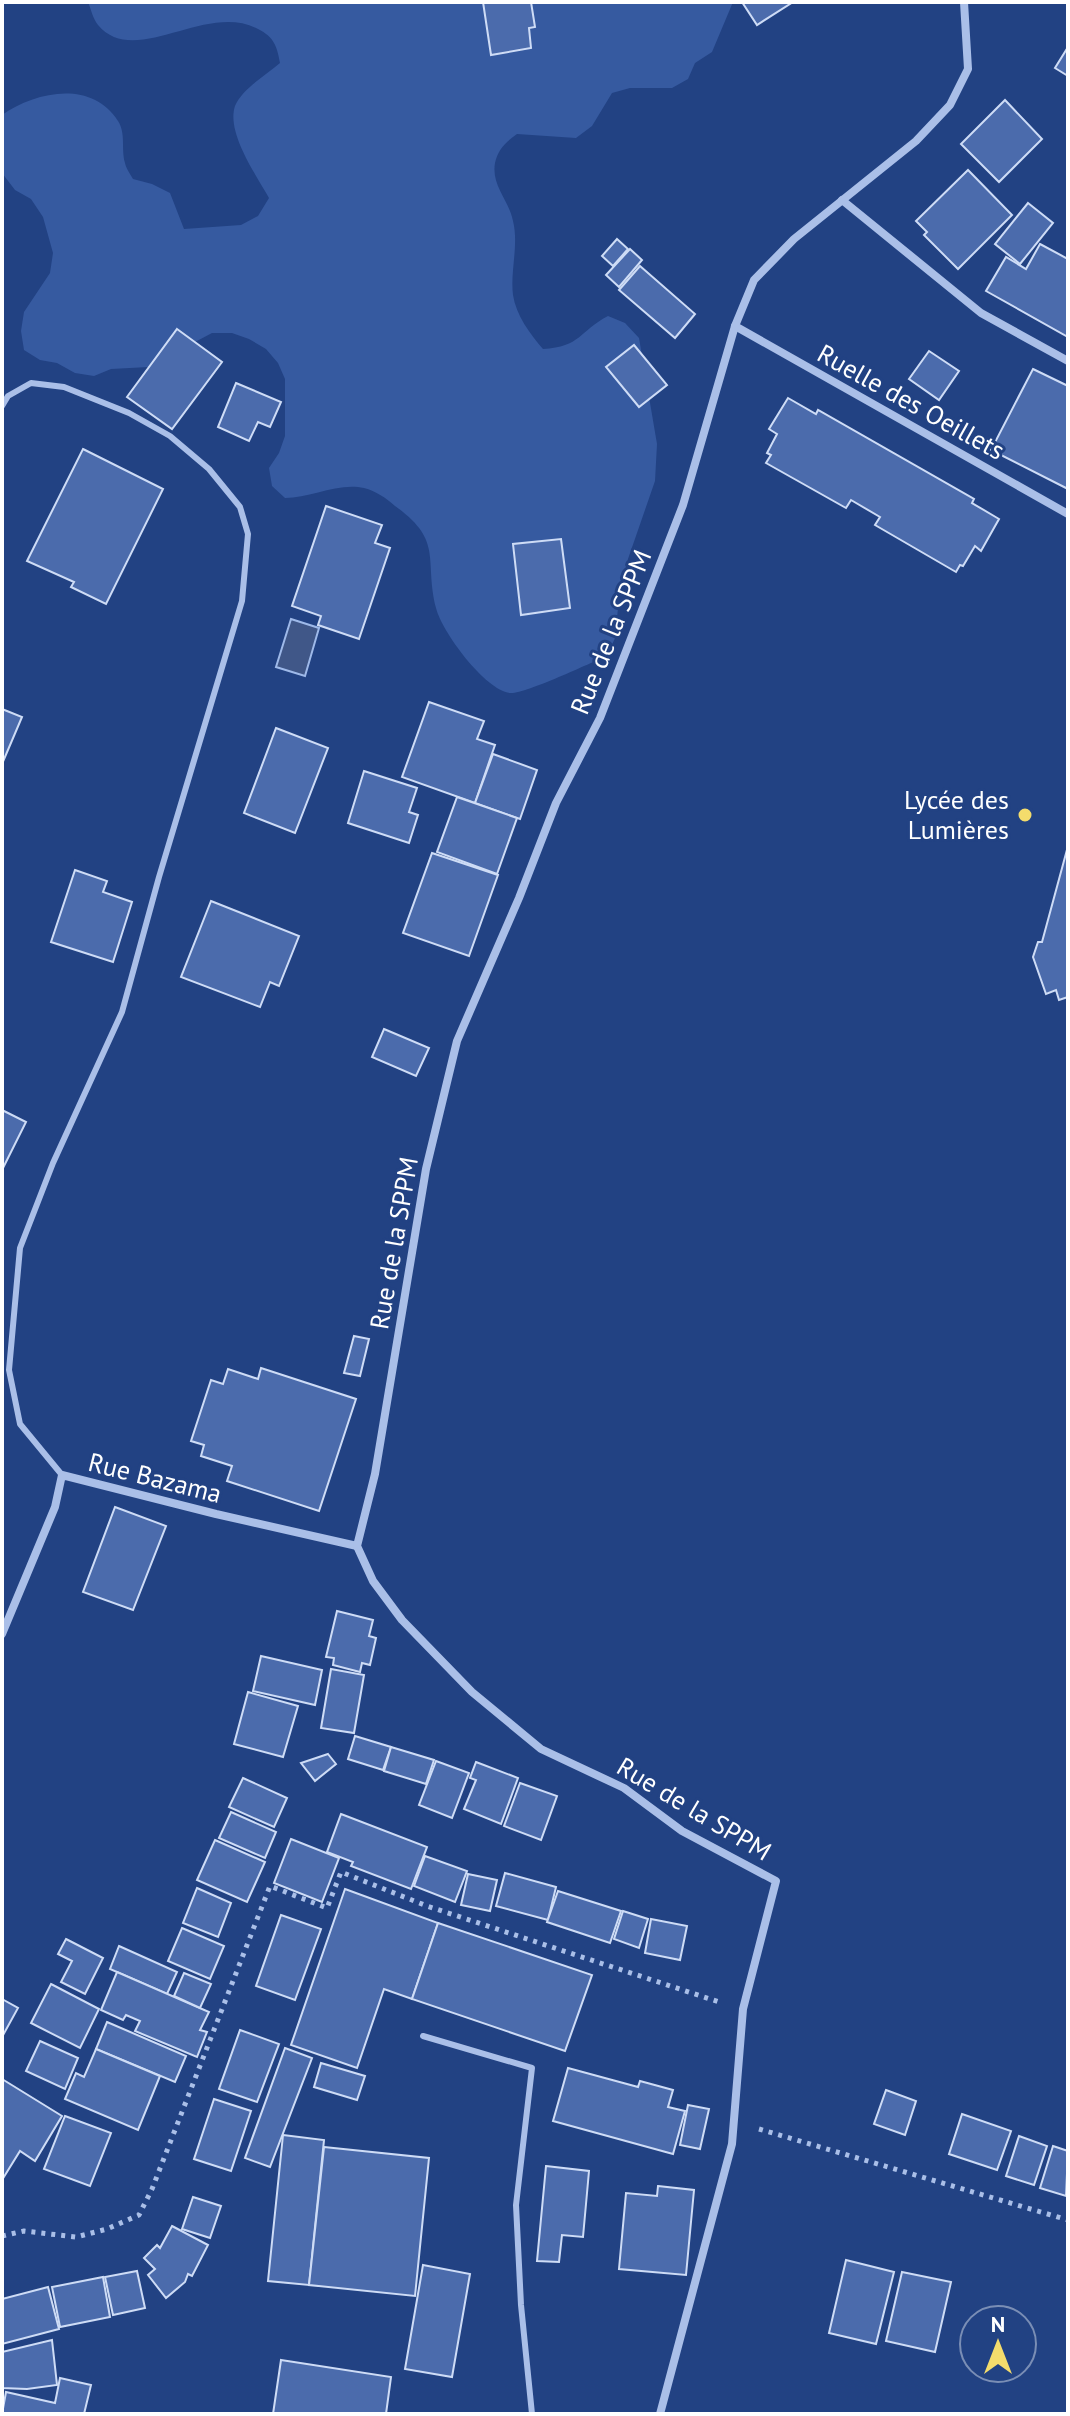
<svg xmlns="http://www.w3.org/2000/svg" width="1070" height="2416" viewBox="0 0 1070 2416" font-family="'PT Sans',sans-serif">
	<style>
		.green { fill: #365aa0 }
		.water { fill: #405788; stroke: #9eb9e9; stroke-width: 2 }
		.building { fill: #4b6bac; stroke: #cedcf6; stroke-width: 2 }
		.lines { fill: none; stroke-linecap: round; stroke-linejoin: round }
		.path { stroke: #aabfe8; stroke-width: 5; stroke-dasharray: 4 6; stroke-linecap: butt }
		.service { stroke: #aabfe8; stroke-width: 6 }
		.minor { stroke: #aabfe8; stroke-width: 8 }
		.poi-dot { fill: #f4dc6c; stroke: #224283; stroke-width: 3 }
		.labels { text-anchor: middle; stroke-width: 6; stroke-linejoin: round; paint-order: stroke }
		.street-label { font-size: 26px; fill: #fff; stroke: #224283 }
		.poi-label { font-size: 26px; fill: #fff; stroke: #224283; text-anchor: end }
	</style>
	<rect width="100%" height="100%" fill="#224283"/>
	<path class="green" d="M88,2H733L712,52L695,63L688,79L672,88H630L612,93L592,126L576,138L517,134C506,142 498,149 495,163C491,186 509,200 513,221C519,245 510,271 513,295C516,315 530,334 543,349C581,347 579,331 608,316L625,323L639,338L657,444L655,481L628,559L619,598L615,638L607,656C590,663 523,695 510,693C485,690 442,632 436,608C424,559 444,541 395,506C386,498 376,491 364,488C339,482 310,498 285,498L272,486L269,468L279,453L285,436V379L278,363L266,349L249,339L232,333H212L195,342L184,357L167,366L111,369L94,376L75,373L57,363L40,360L24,350L21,331L24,312L50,273L53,253L43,217L31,199L15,190L2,173V115C35,92 91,79 118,121C126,133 121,149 125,163C126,168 130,174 133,179L152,184L170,193L184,229L241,225L258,216L269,198C257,176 226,133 235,106C242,89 266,75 280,63C277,46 274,37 258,29C206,1 135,69 98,25C93,19 91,9 88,2Z"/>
	<path class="water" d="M291,619L319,628L305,676L276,667Z"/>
	<g class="building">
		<path d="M483,2H531L535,27L529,28L531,48L491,55Z"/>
		<path d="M742,2H793L757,25Z"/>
		<path d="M1068,47V76L1055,68Z"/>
		<path d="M1005,100L1042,139L999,182L961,144Z"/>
		<path d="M968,170L1012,215L958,269L924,235L927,232L916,221Z"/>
		<path d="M1028,203L1053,223L1020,264L995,244Z"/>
		<path d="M617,239L628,249L613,266L602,256Z"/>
		<path d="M1040,244L1068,259V337L986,291L1006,257L1026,269Z"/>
		<path d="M630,249L642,260L619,287L606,275Z"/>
		<path d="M640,266L695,314L675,338L619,290Z"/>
		<path d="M177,329L222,362L172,429L127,397Z"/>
		<path d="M634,345L667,385L639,407L606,367Z"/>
		<path d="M929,351L959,371L939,400L909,379Z"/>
		<path d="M1033,369L1068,386V489L991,450Z"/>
		<path d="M236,383L281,402L270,427L258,422L249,441L218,427Z"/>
		<path d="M788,398L816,414L818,410L974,499L972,503L999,519L981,551L975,546L963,566L960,565L956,572L875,525L880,517L851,500L846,508L766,463L771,455L767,453L777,434L769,429Z"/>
		<path d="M83,449L163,489L106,604L71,587L74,582L27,561Z"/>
		<path d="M326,506L382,525L375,543L390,548L359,639L318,625L321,616L292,606Z"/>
		<path d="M561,539L570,608L521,615L513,544Z"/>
		<path d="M429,702L484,721L477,739L495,745L475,803L402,777Z"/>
		<path d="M2,709L22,717L2,764Z"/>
		<path d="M276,728L328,748L295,833L244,813Z"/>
		<path d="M493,754L537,770L520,819L475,803Z"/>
		<path d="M364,771L417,788L409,812L418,815L409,843L348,823Z"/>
		<path d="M457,797L517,818L497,874L437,852Z"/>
		<path d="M1068,846V997L1059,1000L1056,990L1046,994L1033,957L1038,942H1042Z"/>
		<path d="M432,853L498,875L469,956L403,933Z"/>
		<path d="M75,870L107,881L103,892L132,902L113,962L51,942Z"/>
		<path d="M211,901L299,936L279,986L270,982L260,1007L181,977Z"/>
		<path d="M384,1029L429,1048L416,1076L372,1057Z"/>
		<path d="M2,1110L26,1122L2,1170Z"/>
		<path d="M354,1336L369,1339L360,1376L344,1373Z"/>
		<path d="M261,1368L356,1399L319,1511L227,1481L232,1466L201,1456L204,1445L191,1441L211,1380L223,1384L228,1369L258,1379Z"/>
		<path d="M115,1507L166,1526L133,1610L83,1592Z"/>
		<path d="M337,1611L373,1620L369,1636L376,1638L370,1665L362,1663L360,1672L333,1665L334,1658L326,1657Z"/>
		<path d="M261,1656L322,1670L315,1705L253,1691Z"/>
		<path d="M331,1669L364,1675L354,1733L321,1728Z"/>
		<path d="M248,1692L298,1706L283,1757L234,1744Z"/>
		<path d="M355,1736L391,1747L383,1770L348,1759Z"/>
		<path d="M391,1747L434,1760L426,1784L384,1771Z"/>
		<path d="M328,1754L336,1764L315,1781L301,1763Z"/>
		<path d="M436,1761L469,1773L452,1818L419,1805Z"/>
		<path d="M476,1762L518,1778L501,1824L464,1809L476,1780L470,1778Z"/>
		<path d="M243,1778L287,1798L274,1827L229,1807Z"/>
		<path d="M520,1783L557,1796L541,1840L504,1826Z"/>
		<path d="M231,1812L276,1832L265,1858L219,1838Z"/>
		<path d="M341,1814L427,1847L411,1889L351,1866L353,1862L327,1852Z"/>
		<path d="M291,1839L339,1858L322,1902L274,1883Z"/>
		<path d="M215,1840L265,1862L247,1902L197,1880Z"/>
		<path d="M425,1856L467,1871L455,1902L414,1886Z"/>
		<path d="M505,1873L556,1887L548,1920L496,1906Z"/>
		<path d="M468,1874L497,1880L490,1911L461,1905Z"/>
		<path d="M197,1888L231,1903L218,1937L183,1923Z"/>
		<path d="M345,1889L438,1923L412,1999L384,1989L357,2068L291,2045Z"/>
		<path d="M558,1891L621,1911L610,1943L547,1922Z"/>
		<path d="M623,1911L648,1919L639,1948L614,1939Z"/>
		<path d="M281,1915L321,1929L295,2000L256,1986Z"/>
		<path d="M651,1919L687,1926L680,1960L645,1953Z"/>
		<path d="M438,1923L592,1975L565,2051L412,1999Z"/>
		<path d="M182,1928L224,1946L210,1979L168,1961Z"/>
		<path d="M66,1939L103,1958L85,1994L61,1982L72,1961L58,1954Z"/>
		<path d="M119,1946L177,1972L167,1994L110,1969Z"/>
		<path d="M117,1972L209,2012L200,2030L207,2032L197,2057L135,2031L140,2021L126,2015L123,2020L101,2010Z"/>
		<path d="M184,1973L211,1984L200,2008L174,1996Z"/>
		<path d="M51,1984L99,2009L80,2048L31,2023Z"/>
		<path d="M2,1999L18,2008L2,2037Z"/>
		<path d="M107,2022L186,2056L175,2082L96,2049Z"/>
		<path d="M240,2030L279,2044L257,2102L219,2089Z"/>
		<path d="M40,2041L78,2058L65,2089L26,2071Z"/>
		<path d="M285,2048L312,2058L270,2167L245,2158Z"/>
		<path d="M96,2049L160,2076L138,2130L65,2099L76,2073L84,2077Z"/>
		<path d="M321,2063L365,2076L357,2100L314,2087Z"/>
		<path d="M568,2068L638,2087L640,2081L673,2090L668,2107L685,2111L673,2154L553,2121Z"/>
		<path d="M2,2079L62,2116L35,2161L20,2151L2,2180Z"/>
		<path d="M886,2090L916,2101L905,2135L874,2124Z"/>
		<path d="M214,2099L251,2111L231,2171L194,2159Z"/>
		<path d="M688,2105L709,2109L700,2149L680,2145Z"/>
		<path d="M962,2114L1011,2131L997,2170L949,2154Z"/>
		<path d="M65,2116L111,2133L90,2186L44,2169Z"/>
		<path d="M283,2135L324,2140L309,2285L268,2281Z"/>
		<path d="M1019,2136L1047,2146L1034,2185L1006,2176Z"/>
		<path d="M1053,2146L1068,2151L1066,2196L1040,2188Z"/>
		<path d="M324,2147L429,2158L415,2296L309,2285Z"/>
		<path d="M546,2166L589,2171L583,2237L562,2235L559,2262L537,2261Z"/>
		<path d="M658,2186L694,2190L686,2275L619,2269L626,2193L657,2196Z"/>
		<path d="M193,2197L221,2206L210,2238L182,2229Z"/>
		<path d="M172,2226L208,2245L192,2276L188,2274L185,2282L166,2298L148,2275L155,2269L144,2258L157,2245L160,2248Z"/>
		<path d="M846,2260L894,2272L876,2344L829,2333Z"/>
		<path d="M423,2265L470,2274L452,2377L405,2369Z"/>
		<path d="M137,2271L145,2308L113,2315L105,2277Z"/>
		<path d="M902,2272L951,2282L935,2352L886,2341Z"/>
		<path d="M103,2277L110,2317L60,2327L52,2287Z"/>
		<path d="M48,2287L59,2329L2,2344V2299Z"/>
		<path d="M52,2340L57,2385L27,2389L2,2388V2352Z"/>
		<path d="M281,2360L391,2377L386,2414H273Z"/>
		<path d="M60,2378L91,2385L84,2414H2L6,2392L55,2403Z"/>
	</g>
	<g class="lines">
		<g class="path">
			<path d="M759,2129L1068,2220"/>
			<path d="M2,2236L24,2231L76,2237L107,2229L139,2215L152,2189L270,1886L327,1908L341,1872L427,1906L719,2002"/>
		</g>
		<g class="service">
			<path d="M2,406L8,396L31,383L64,387L129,413L170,436L209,469L240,507L248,534L242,601L159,877L122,1012L53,1163L20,1248L9,1370L20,1424L62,1475"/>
			<path d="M423,2036L532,2068L516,2205L521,2305L532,2414"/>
		</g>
		<g class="minor">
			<path d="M842,200L981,313L1068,361"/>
			<path d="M735,326L1068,514"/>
			<path d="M2,1634L55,1507L62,1475L216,1514L357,1546"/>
			<path d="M660,2414L732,2144L743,2009L776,1881L682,1831L624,1788L541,1749L472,1692L402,1620L373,1581L357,1546L375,1474L426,1169L457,1041L519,898L556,803L600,718L683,505L735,326L754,280L794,239L916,141L950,105L968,69L964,2"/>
		</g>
	</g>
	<circle class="poi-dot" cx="1025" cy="815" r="8"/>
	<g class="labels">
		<g class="street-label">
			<text transform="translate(911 402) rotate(29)" y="9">Ruelle des Oeillets</text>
			<text transform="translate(611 632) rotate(-68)" y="9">Rue de la SPPM</text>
			<text transform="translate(394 1243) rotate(-80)" y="9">Rue de la SPPM</text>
			<text transform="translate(155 1478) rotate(14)" y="9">Rue Bazama</text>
			<text transform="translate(694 1809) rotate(31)" y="9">Rue de la SPPM</text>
		</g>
		<g class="poi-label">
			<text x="1009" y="809">Lycée des<tspan x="1009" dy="30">Lumières</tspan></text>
		</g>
	</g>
	<rect width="1070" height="2416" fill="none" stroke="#ffffff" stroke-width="8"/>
	<g transform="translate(998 2344)"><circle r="38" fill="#224283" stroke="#7a8eb5" stroke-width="2"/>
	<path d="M0-6L14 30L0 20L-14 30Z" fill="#f4dc6c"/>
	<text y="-12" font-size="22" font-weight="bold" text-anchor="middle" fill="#ffffff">N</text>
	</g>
</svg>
